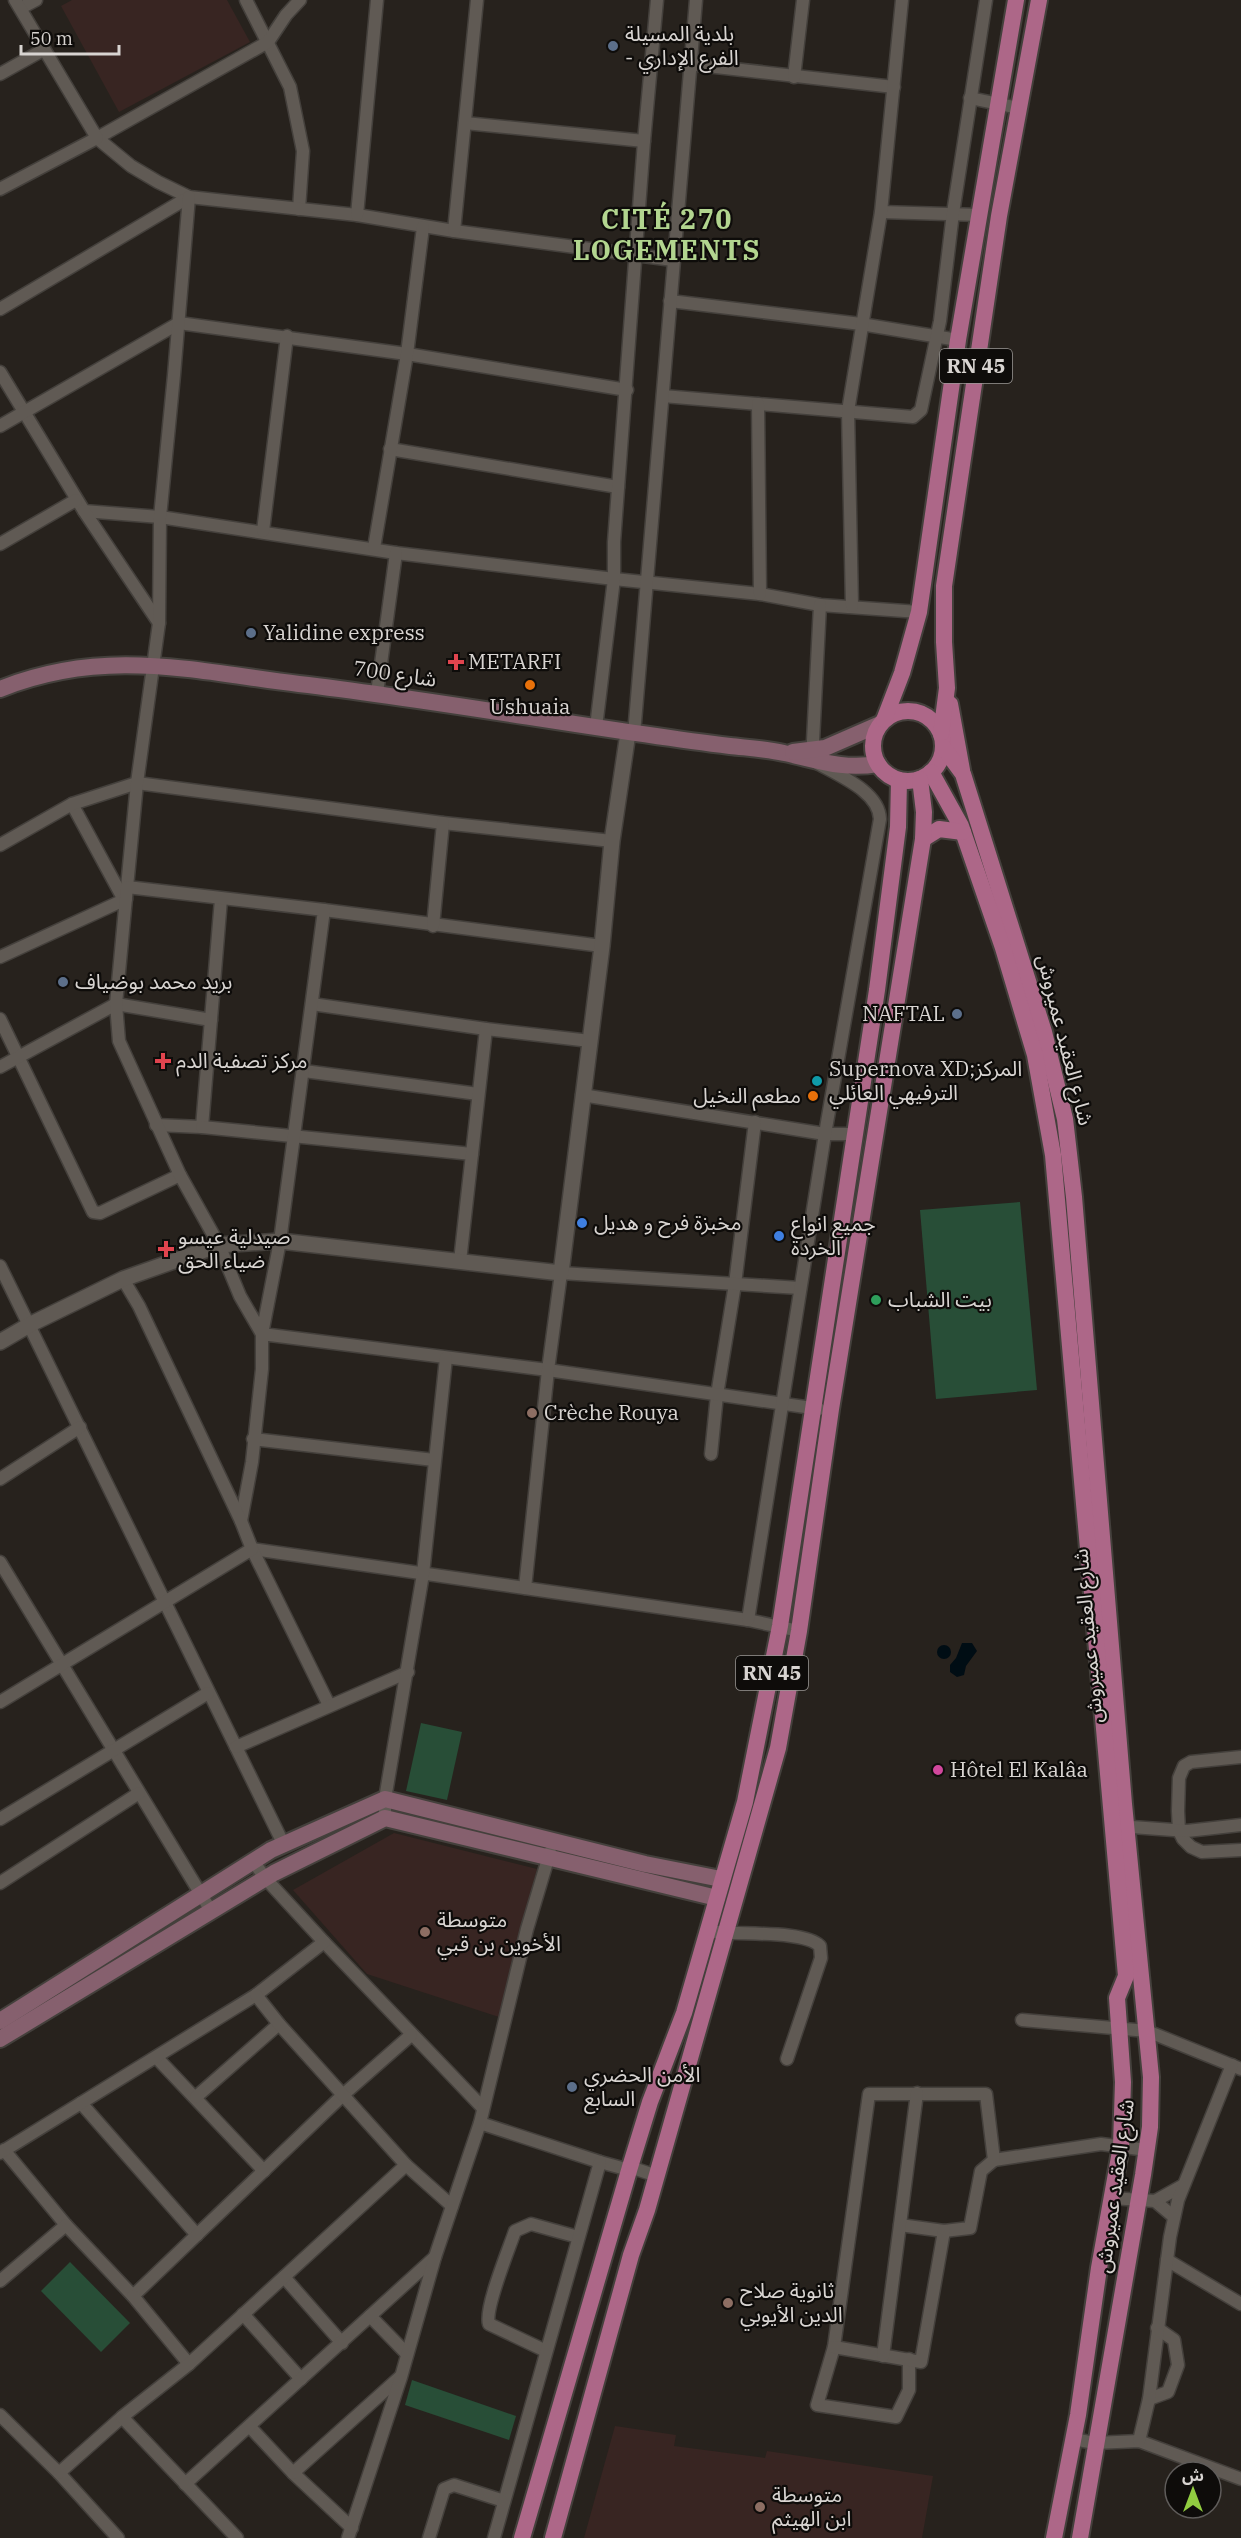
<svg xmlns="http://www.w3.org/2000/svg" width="1241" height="2538" viewBox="0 0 1241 2538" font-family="'IBM Plex Serif','Noto Sans Arabic',serif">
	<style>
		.education { fill: #382522 }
		.green { fill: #284e37 }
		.water { fill: #000d14 }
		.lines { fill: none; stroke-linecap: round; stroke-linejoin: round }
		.minor-casing { stroke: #44403c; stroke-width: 15 }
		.tertiary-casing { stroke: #44403c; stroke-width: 18 }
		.secondary-casing { stroke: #44403c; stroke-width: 20 }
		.primary-casing { stroke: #44403c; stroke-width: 20 }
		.minor { stroke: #605a54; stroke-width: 12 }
		.tertiary { stroke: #605a54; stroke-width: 15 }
		.secondary { stroke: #86606e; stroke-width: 16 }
		.primary { stroke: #ad6788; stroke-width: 16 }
		.service-dot { fill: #5c6f8a; stroke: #0e0c0a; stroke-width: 2 }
		.health-dot { fill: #e0444e; stroke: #0e0c0a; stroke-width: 2 }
		.food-dot { fill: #e8710a; stroke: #0e0c0a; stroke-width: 2 }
		.culture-dot { fill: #0f9aa8; stroke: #0e0c0a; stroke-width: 2 }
		.shop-dot { fill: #3f7fe0; stroke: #0e0c0a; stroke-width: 2 }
		.leisure-dot { fill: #2e9e5b; stroke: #0e0c0a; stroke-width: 2 }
		.education-dot { fill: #8d6e63; stroke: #0e0c0a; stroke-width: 2 }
		.hotel-dot { fill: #d1479c; stroke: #0e0c0a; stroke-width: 2 }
		.labels { text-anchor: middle; stroke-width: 4.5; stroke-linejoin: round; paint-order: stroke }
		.shield { fill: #0e0c0a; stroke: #9b9895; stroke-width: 1.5 }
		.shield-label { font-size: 20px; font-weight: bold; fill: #d8d4d1 }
		.poi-label { font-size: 21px; fill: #d8d4d1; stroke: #0e0c0a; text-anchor: start }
		.street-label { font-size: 21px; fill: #d8d4d1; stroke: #0e0c0a }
		.district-label { font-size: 27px; font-weight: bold; letter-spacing: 1.5px; fill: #b2d58f; stroke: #0e0c0a }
	</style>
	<rect width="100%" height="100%" fill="#27221d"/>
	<g class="education">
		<path d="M72,0H227L250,42L119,112L61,6Z"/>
		<path d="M394,1833L537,1869L499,2017L367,1974L293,1890Z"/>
		<path d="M615,2426L676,2435L674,2446L765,2458L767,2451L933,2476L922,2538H584Z"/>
	</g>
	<g class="green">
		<path d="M1020,1202L1037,1390L936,1399L920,1210Z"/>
		<path d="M421,1723L462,1732L447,1800L406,1791Z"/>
		<path d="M70,2262L130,2323L101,2352L41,2291Z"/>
		<path d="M412,2380L516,2416L509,2440L405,2405Z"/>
	</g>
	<g class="water">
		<path d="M962,1643H972L977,1651L966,1666L964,1675L957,1677L950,1672V1665L956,1658Z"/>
		<circle cx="944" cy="1652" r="7"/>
	</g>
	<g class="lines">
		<g class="minor-casing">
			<g id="minor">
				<path d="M246,0L290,87L303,151L299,209"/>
				<path d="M300,0L286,15L268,42L97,138L131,166L158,182L189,197L357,215L454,231L673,260"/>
				<path d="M21,8L36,0"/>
				<path d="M689,64L894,87"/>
				<path d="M0,74L43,50"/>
				<path d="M794,77L803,0"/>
				<path d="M970,98L1018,108"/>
				<path d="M465,123L644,141"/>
				<path d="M0,189L97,138L15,0"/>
				<path d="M881,212L980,215"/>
				<path d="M357,215L377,0"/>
				<path d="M454,231L477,0"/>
				<path d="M670,301L861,324L958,340"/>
				<path d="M0,309L189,197"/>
				<path d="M0,372L84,511L160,517L396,553L614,579L760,594L820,605L919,612"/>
				<path d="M663,396L913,417L921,410L940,321L953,213L986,0"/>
				<path d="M758,404L760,594"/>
				<path d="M0,426L179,323L407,354L627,390"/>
				<path d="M390,449L618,487"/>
				<path d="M84,511L159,623"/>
				<path d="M263,531L287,336"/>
				<path d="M0,544L76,500"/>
				<path d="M374,548L407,354L423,227"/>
				<path d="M852,606L848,411L881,212L902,0"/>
				<path d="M377,693L396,553"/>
				<path d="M596,727L614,579V542L644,141L657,0"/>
				<path d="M634,734L696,0"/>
				<path d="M72,804L124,900"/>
				<path d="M0,845L72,804L137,783L443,823L612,841"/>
				<path d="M127,887L137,783L159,623L160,517L174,375L189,197"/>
				<path d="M324,910L602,946"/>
				<path d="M433,926L443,823"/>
				<path d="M0,957L126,899"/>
				<path d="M312,1004L486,1029L590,1041"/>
				<path d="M0,1019L93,1212L100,1213L180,1175"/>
				<path d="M0,1067L116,1004L211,1020"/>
				<path d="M304,1071L478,1094"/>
				<path d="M582,1095L825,1134H855"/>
				<path d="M156,1125L202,1127L221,899"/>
				<path d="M202,1127L472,1154"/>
				<path d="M460,1261L486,1029"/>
				<path d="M0,1266L284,1845"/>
				<path d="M253,1439L434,1460"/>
				<path d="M711,1454L717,1395L735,1284L755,1122"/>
				<path d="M0,1479L80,1427"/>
				<path d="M241,1521L252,1462L262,1369V1334L280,1241L324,910L127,887L116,1004L119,1041L180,1175L219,1245L240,1296L262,1334L548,1370L819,1409"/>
				<path d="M252,1549L748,1620L799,1631"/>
				<path d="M252,1549L329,1705"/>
				<path d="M0,1562L211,1911"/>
				<path d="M525,1588L548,1370L561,1273L800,1288"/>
				<path d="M748,1620L825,1134L880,819C879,790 835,774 812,760L820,605"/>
				<path d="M0,1702L252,1549L241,1521L139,1306L123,1279"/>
				<path d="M236,1747L408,1672"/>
				<path d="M1241,1757L1191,1762L1184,1766L1179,1778L1178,1811L1179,1831L1183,1839L1191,1847L1202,1852L1241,1850"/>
				<path d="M385,1818V1799L423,1574L446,1358"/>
				<path d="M0,1819L208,1693"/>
				<path d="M1118,1826L1187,1831L1241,1825"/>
				<path d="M253,1861L266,1879L324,1942L482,2107"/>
				<path d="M0,1883L139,1793"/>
				<path d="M707,1931C734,1936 803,1929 820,1946L821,1958L787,2059"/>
				<path d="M1022,2020L1147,2031L1241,2069"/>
				<path d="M157,2058L264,2171"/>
				<path d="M196,2097L279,2024"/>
				<path d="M81,2103L197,2235"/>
				<path d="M480,2123L600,2162L622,2168L630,2167L657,2176"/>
				<path d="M4,2150L66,2225"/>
				<path d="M0,2153L256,1995L324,1942"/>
				<path d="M994,2160L1101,2144L1147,2150"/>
				<path d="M406,2165L452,2206"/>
				<path d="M1112,2198L1155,2201L1174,2217"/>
				<path d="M1155,2201L1182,2186"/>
				<path d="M900,2225L944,2231L970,2228L981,2171L994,2160L986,2094H869L834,2347L817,2405L896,2417L909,2390V2359"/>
				<path d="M1167,2260L1241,2304"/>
				<path d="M284,2277L342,2343"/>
				<path d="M0,2281L66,2225L133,2296L344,2094L411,2035"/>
				<path d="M133,2296L189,2364"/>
				<path d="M243,2314L301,2379"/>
				<path d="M370,2316L407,2354"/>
				<path d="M834,2347L921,2362L944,2231"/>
				<path d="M546,2351L489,2324C484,2309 509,2249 515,2231L531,2224L578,2237"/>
				<path d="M883,2356L917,2093"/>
				<path d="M1149,2399L1168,2392L1178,2365L1174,2340L1157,2328"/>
				<path d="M0,2415L59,2473L118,2538"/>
				<path d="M250,2427L293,2473L352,2528"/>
				<path d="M1073,2439L1095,2443L1139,2441L1241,2479"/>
				<path d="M1139,2441L1149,2399L1170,2237L1178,2200L1232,2065"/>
				<path d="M59,2473L122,2417"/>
				<path d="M293,2473L400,2377"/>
				<path d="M185,2484L435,2257"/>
				<path d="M237,2538L122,2417L189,2364L406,2165L279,2024L256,1995"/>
				<path d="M348,2538L401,2377L435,2257L480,2123L527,1929L550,1852"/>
				<path d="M429,2538L444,2489L454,2485L504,2501"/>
				<path d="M494,2538L600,2162"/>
			</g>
		</g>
		<g class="tertiary-casing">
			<path id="tertiary" d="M0,1342L31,1324L123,1279L219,1245L280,1241L561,1273L602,946L612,841L628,733"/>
		</g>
		<g class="secondary-casing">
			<g id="secondary">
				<path d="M0,689C105,647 193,671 299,684C444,701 586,728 730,746C748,748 767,749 784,753C818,760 842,770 878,764"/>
				<path d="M793,752L825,748L880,724"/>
				<path d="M0,2021L271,1850L385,1799L645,1864L721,1879"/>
				<path d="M0,2039L274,1873L385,1818L717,1898"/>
			</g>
		</g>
		<g class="primary-casing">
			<g id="primary">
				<path d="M950,704L962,770"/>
				<circle cx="908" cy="746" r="35"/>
				<path d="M884,720L902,673L919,612L958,340L1016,0"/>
				<path d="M941,734L947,688L944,642V586L999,216L1039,0"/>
				<path d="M943,747L963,774L1044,1032L1065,1119L1074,1197L1124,1804L1151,2077L1150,2127L1143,2175L1080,2538"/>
				<path d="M931,772L961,826L1003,948L1035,1055L1053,1155L1126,1976L1117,1998L1123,2082L1121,2146L1099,2268L1078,2415L1054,2538"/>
				<path d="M923,839L939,829L963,832"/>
				<path d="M522,2538L630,2167L650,2102L684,2013L745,1802L780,1626L877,990L898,827L899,780"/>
				<path d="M553,2538L631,2255L647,2210L778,1748L799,1631L831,1409L923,839L924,812L920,779"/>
			</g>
		</g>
		<use href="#minor" class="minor"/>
		<use href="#tertiary" class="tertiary"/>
		<use href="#secondary" class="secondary"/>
		<use href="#primary" class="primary"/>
	</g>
	<g class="service-dot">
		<circle cx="613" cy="46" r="6"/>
		<circle cx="251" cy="633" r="6"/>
		<circle cx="63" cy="982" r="6"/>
		<circle cx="957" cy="1014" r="6"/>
		<circle cx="572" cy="2087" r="6"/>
	</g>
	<g class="health-dot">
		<path d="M453 653h6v6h6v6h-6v6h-6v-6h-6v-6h6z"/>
		<path d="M160 1052h6v6h6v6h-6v6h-6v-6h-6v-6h6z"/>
		<path d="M163 1240h6v6h6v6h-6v6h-6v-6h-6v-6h6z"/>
	</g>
	<g class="food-dot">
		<circle cx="530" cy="685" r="6"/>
		<circle cx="813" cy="1096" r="6"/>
	</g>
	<circle class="culture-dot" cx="817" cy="1081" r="6"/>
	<g class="shop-dot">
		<circle cx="582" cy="1223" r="6"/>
		<circle cx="779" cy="1236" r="6"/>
	</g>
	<circle class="leisure-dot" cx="876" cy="1300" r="6"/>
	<g class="education-dot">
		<circle cx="532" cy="1413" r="6"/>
		<circle cx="425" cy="1932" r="6"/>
		<circle cx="728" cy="2303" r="6"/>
		<circle cx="760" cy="2507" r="6"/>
	</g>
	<circle class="hotel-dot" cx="938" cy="1770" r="6"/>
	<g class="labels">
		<g class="shield">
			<rect x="940" y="349" width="72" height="34" rx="4.5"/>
			<rect x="736" y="1656" width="72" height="34" rx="4.5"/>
		</g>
		<g class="shield-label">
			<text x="976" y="373">RN 45</text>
			<text x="772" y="1680">RN 45</text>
		</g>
		<g class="poi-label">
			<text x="625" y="41">بلدية المسيلة<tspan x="625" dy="24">- الفرع الإداري</tspan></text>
			<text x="263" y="640">Yalidine express</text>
			<text x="468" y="669">METARFI</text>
			<text x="530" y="714" text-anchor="middle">Ushuaia</text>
			<text x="75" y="989">بريد محمد بوضياف</text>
			<text x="945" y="1021" text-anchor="end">NAFTAL</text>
			<text x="176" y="1068">مركز تصفية الدم</text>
			<text x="829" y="1076">Supernova XD;المركز<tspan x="829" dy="24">الترفيهي العائلي</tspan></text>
			<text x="801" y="1103" text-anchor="end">مطعم النخيل</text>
			<text x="594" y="1230">مخبزة فرح و هديل</text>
			<text x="791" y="1231">جميع انواع<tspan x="791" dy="24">الخردة</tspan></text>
			<text x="178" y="1244">صيدلية عيسو<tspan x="178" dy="24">ضياء الحق</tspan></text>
			<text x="888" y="1307">بيت الشباب</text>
			<text x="544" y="1420">Crèche Rouya</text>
			<text x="950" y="1777">Hôtel El Kalâa</text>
			<text x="437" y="1927">متوسطة<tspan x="437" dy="24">الأخوين بن قبي</tspan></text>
			<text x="584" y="2082">الأمن الحضري<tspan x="584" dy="24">السابع</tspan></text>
			<text x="740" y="2298">ثانوية صلاح<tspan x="740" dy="24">الدين الأيوبي</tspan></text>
			<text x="772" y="2502">متوسطة<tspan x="772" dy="24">ابن الهيثم</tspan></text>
		</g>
		<g class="street-label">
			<text transform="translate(395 674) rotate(8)" y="7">شارع 700</text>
			<text transform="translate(1065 1040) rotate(76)" y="7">شارع العقيد عميروش</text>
			<text transform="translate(1088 1636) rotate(-95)" y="7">شارع العقيد عميروش</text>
			<text transform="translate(1115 2186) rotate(-82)" y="7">شارع العقيد عميروش</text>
		</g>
		<g class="district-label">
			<text x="667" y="229">CITÉ 270<tspan x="667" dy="31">LOGEMENTS</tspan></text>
		</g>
	</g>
	<g transform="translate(1193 2490)"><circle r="28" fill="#0e0c0a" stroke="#5f5c5a" stroke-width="1.5"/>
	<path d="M0-4.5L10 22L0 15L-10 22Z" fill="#91cd40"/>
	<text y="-9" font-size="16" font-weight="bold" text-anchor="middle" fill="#d8d4d1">ش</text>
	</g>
	<path d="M21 45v9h98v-9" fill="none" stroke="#d8d4d1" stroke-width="3"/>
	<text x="30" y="45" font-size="18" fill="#d8d4d1" stroke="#0e0c0a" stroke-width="4.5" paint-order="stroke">50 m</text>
</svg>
